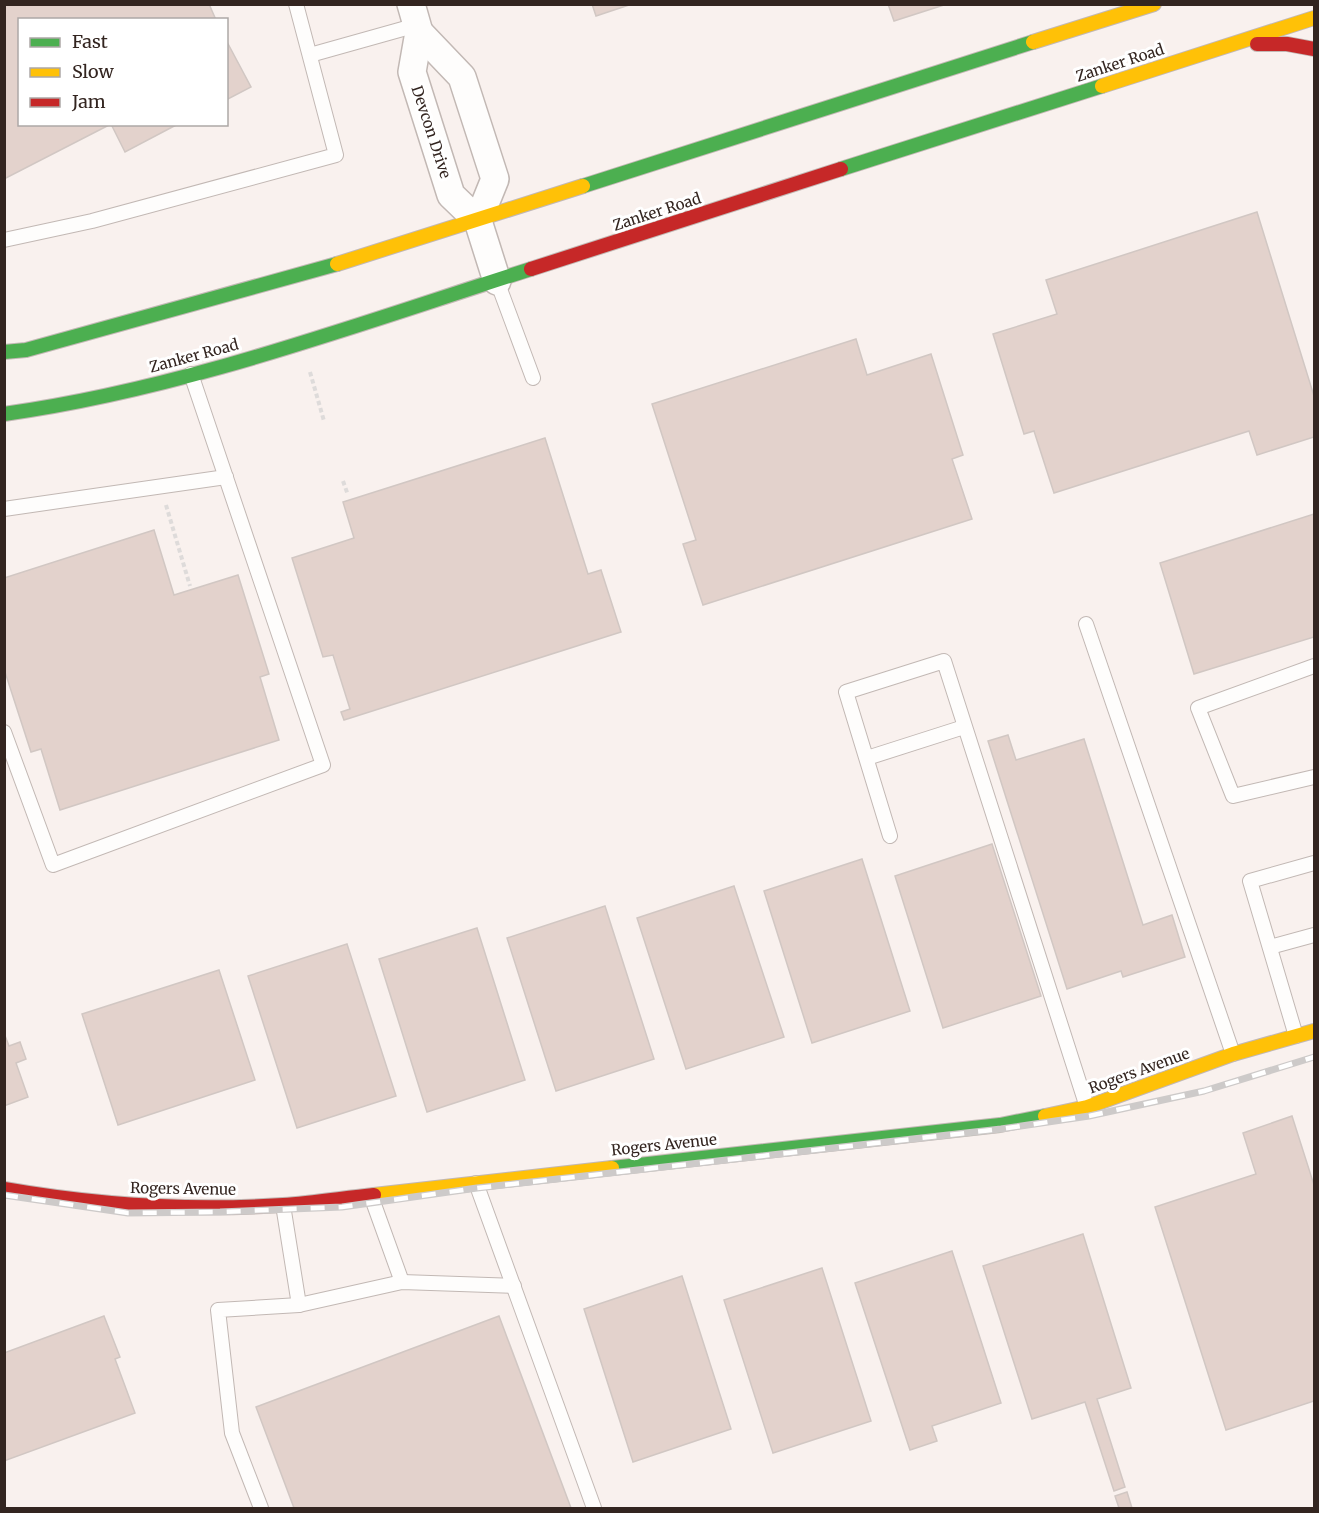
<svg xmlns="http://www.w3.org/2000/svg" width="1319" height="1513" viewBox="0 0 1319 1513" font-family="Merriweather,serif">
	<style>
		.building { fill: #e3d2cc; stroke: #d1c7c3; stroke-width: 1.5 }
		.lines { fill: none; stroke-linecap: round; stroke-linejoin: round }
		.lane-casing { stroke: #c2b8b4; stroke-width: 16 }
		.street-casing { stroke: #c2b8b4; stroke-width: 30 }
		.fast-casing { stroke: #c2b8b4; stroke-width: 16 }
		.slow-casing { stroke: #c2b8b4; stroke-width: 16 }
		.jam-casing { stroke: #c2b8b4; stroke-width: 16 }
		.path { stroke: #dedbda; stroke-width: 4; stroke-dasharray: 4.5 3; stroke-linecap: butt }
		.lane { stroke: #fefdfc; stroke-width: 14 }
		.street { stroke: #fefdfc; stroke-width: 27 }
		.fast { stroke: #4caf50; stroke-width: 14 }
		.slow { stroke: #ffc107; stroke-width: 14 }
		.jam { stroke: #c62828; stroke-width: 14 }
		.rail-casing { stroke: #cdcac9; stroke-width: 7 }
		.rail { stroke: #fff; stroke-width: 4.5; stroke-dasharray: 14; stroke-linecap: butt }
		.labels { text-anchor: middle; stroke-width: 6; stroke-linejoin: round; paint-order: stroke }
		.street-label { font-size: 15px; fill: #332520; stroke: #fff }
	</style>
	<rect width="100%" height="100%" fill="#f9f1ee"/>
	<g class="building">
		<path d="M4,4H209L216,20H20V124H111L4,179Z"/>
		<path d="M592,4H632L596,16Z"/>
		<path d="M888,4H947L894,21Z"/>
		<path d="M226,40L251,87L226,100Z"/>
		<path d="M111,124H178L125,152Z"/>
		<path d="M1257,212L1314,396V437L1257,455L1249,431L1054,493L1034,431L1024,434L993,334L1057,314L1046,280Z"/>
		<path d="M856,339L867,375L931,354L963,455L952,459L972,519L703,605L683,544L696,540L652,404Z"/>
		<path d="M545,438L588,574L601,570L621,632L344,720L341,712L350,709L333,655L323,657L292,558L354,538L343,502Z"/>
		<path d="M1314,514V637L1194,674L1160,563Z"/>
		<path d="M154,530L174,595L238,575L269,674L260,677L279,740L60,810L41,749L31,752L4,669V578Z"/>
		<path d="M1008,735L1016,760L1084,739L1143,925L1172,915L1185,957L1123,977L1121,971L1067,989L988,741Z"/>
		<path d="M992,844L1041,996L943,1028L895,876Z"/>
		<path d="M862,859L910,1011L812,1043L764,891Z"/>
		<path d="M734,886L784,1037L686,1069L637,918Z"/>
		<path d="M605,906L654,1059L556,1091L507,938Z"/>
		<path d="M477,928L525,1080L427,1112L379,959Z"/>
		<path d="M347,944L396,1096L297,1128L248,976Z"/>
		<path d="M219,970L255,1080L118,1125L82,1014Z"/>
		<path d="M4,1033L9,1046L20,1042L26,1059L16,1063L28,1097L4,1106Z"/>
		<path d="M1292,1116L1314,1185V1401L1226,1430L1155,1207L1256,1174L1243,1133Z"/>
		<path d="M1083,1234L1131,1388L1097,1399L1125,1487L1114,1491L1085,1402L1032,1419L983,1266Z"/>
		<path d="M952,1251L1001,1403L932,1426L937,1441L910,1450L855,1283Z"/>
		<path d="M822,1268L871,1421L773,1453L724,1300Z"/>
		<path d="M682,1276L731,1429L633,1462L584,1309Z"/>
		<path d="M104,1316L120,1357L115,1359L135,1413L4,1461V1353Z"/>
		<path d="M499,1316L571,1508H294L256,1407Z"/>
		<path d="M1127,1492L1132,1508H1119L1115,1496Z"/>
	</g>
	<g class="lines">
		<g class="lane-casing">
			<g id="lane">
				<path d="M310,55L417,25"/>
				<path d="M4,240L92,221L336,155L296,4"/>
				<path d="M497,281L533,378"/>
				<path d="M4,509L226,477"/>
				<path d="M1086,624L1233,1054"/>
				<path d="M1314,666L1198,708L1233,796L1314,777"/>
				<path d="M4,732L53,865L323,765L191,374"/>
				<path d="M867,758L964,727"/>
				<path d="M890,836L846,692L944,661L1087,1107"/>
				<path d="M1270,947L1314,935"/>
				<path d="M1296,1036L1250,881L1314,863"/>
				<path d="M476,1183L594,1508"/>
				<path d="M371,1196L402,1282"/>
				<path d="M283,1205L299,1305"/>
				<path d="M261,1508L232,1433L218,1310L299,1305L402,1282L514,1286"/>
			</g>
		</g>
		<g class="street-casing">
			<g id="street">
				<path d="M411,4L419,32L412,72L451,195L478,221L497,281"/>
				<path d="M419,32L462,77L495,179L478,221"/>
			</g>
		</g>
		<g class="fast-casing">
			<g id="fast">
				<path d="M841,169L1102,86"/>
				<path d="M583,186L1033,42"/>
				<path d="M4,352L26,350L337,264"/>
				<path d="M4,414C184,389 358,324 531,269"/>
				<path d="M612,1168L1000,1125L1045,1116"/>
			</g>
		</g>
		<g class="slow-casing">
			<g id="slow">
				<path d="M1033,42L1154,4"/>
				<path d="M1102,86L1314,18"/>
				<path d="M337,264L583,186"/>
				<path d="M1045,1116L1087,1107L1233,1054L1314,1031"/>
				<path d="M374,1195L612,1168"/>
			</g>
		</g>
		<g class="jam-casing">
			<g id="jam">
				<path d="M1257,44H1287L1314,49"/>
				<path d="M531,269L841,169"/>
				<path d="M4,1189C95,1205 190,1211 283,1205C313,1203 344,1198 374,1195"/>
			</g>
		</g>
		<g class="path">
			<path d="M310,372L324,421"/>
			<path d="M343,481L348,495"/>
			<path d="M166,505L190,586"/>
		</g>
		<use href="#lane" class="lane"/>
		<use href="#street" class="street"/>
		<use href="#fast" class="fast"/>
		<use href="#slow" class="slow"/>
		<use href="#jam" class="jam"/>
		<g class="rail-casing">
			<path id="rail" d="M4,1195L128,1213L220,1212L342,1207L477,1188L1001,1129L1089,1116L1204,1091L1314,1057"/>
		</g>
		<use href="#rail" class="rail"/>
	</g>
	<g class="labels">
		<g class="street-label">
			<text transform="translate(1120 63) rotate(-18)" y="5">Zanker Road</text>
			<text transform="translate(431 132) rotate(72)" y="5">Devcon Drive</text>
			<text transform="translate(657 212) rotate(-18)" y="5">Zanker Road</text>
			<text transform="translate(194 356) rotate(-15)" y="5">Zanker Road</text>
			<text transform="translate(1139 1071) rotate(-20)" y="5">Rogers Avenue</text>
			<text transform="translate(664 1145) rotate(-6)" y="5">Rogers Avenue</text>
			<text transform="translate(183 1189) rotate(1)" y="5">Rogers Avenue</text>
		</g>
	</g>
	<rect width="1319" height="1513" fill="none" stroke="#332520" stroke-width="12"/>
	<rect x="18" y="18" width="210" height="108" fill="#ffffff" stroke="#ada8a6" stroke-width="1.5"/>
	<rect x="30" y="38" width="30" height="9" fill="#4caf50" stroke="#ada8a6" stroke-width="1.5"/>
	<text x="72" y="48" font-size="18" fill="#332520">Fast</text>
	<rect x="30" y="68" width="30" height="9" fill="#ffc107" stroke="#ada8a6" stroke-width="1.5"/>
	<text x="72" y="78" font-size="18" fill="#332520">Slow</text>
	<rect x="30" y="98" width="30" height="9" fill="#c62828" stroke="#ada8a6" stroke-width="1.5"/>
	<text x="72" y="108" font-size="18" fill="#332520">Jam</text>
</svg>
